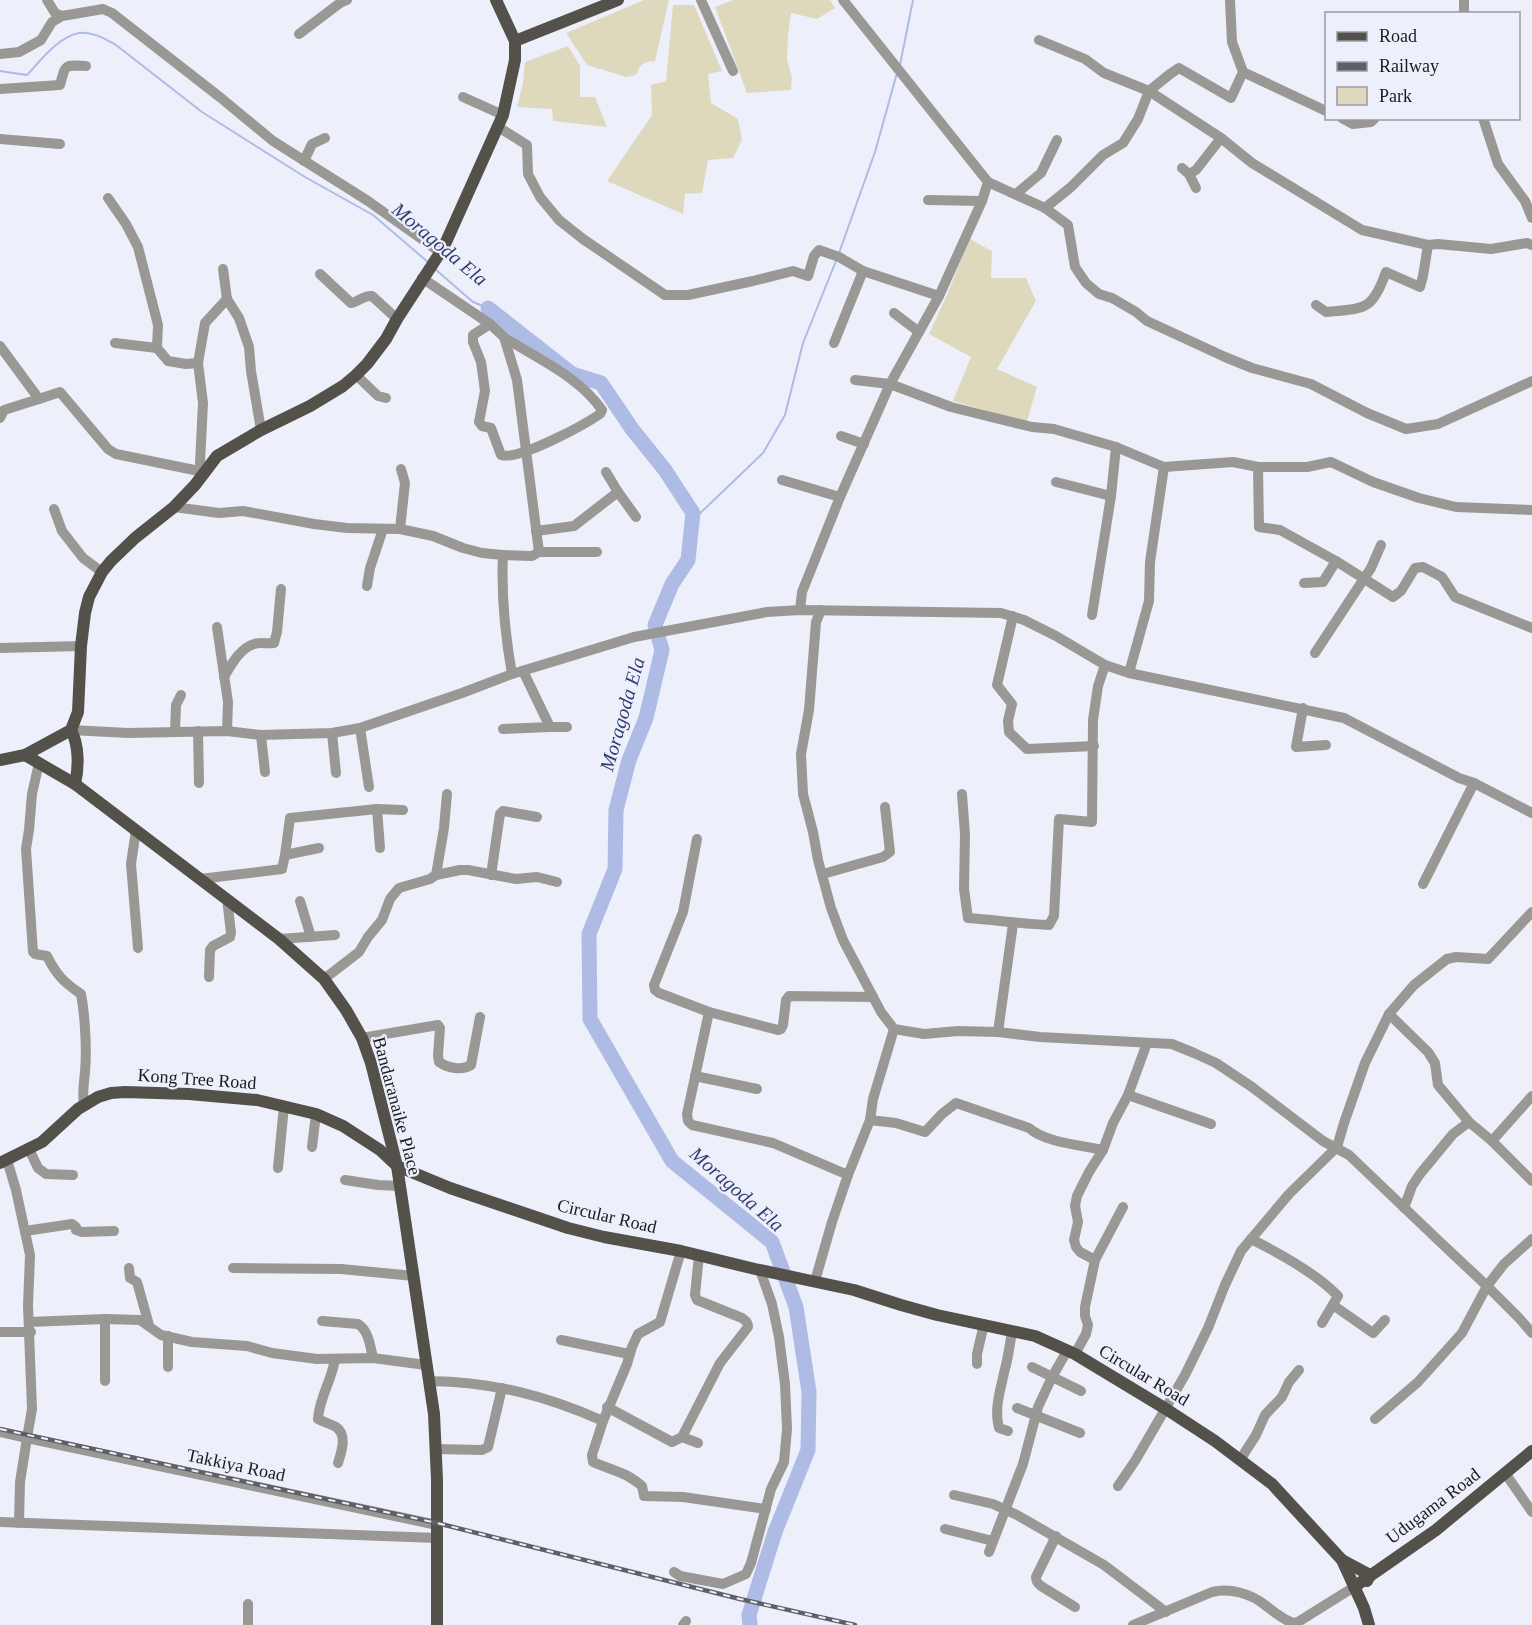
<svg xmlns="http://www.w3.org/2000/svg" width="1532" height="1625" viewBox="0 0 1532 1625" font-family="Georgia,serif">
	<style>
		.green { fill: #ded9bd }
		.lines { fill: none; stroke-linecap: round; stroke-linejoin: round }
		.stream { stroke: #aebbe5; stroke-width: 2 }
		.river { stroke: #aebbe5; stroke-width: 15 }
		.minor { stroke: #999894; stroke-width: 10 }
		.major { stroke: #535149; stroke-width: 12 }
		.rail-casing { stroke: #5f6067; stroke-width: 4.5 }
		.rail { stroke: #edf0fb; stroke-width: 2; stroke-dasharray: 7; stroke-linecap: butt }
		.labels { text-anchor: middle; stroke-width: 4.5; stroke-linejoin: round; paint-order: stroke }
		.street-label { font-size: 18px; fill: #1a1b1f; stroke: #edf0fb }
		.water-label { font-size: 20px; font-style: italic; fill: #323e73; stroke: #edf0fb }
	</style>
	<rect width="100%" height="100%" fill="#edf0fb"/>
	<g class="green">
		<path d="M644,0H669L655,61C644,61 640,64 636,75L626,77L587,65L566,33Z"/>
		<path d="M733,0H830L835,8L817,19L791,13L788,36L787,59L792,77L791,90L747,93L715,7Z"/>
		<path d="M673,5H694L722,71L708,74L711,103L738,119L742,140L733,158L708,160L702,193L685,194L683,214L607,181L652,115L651,85L666,81Z"/>
		<path d="M568,46L580,66V97H595L607,127L553,121L552,109L517,107L523,83L525,62Z"/>
		<path d="M970,239L992,251L991,278H1026L1036,301L997,369L1037,387L1027,421L1019,420L953,401L971,357L929,334L946,297Z"/>
	</g>
	<g class="lines">
		<g class="stream">
			<path d="M900,65L913,0"/>
			<path d="M0,71L27,75C41,60 58,37 79,33C92,31 105,39 116,45L202,112L305,177L373,215L429,263"/>
			<path d="M839,253L875,152L897,73"/>
			<path d="M435,269L473,302L488,308"/>
			<path d="M692,521L763,453L785,415L803,343L836,261"/>
		</g>
		<path class="river" d="M488,308L572,374L601,383L632,429L665,470L693,513L688,560L672,584L655,625L662,650L646,718L629,760L616,810L615,869L589,934L590,1019L672,1161L772,1242L796,1307L809,1392L808,1450L775,1532L749,1615L750,1625"/>
		<g class="minor">
			<path d="M47,0L55,13L62,16L103,9L112,13L221,98L273,141L368,201L440,252"/>
			<path d="M701,0L733,71"/>
			<path d="M1230,0L1232,42L1243,72L1326,111"/>
			<path d="M1464,14V0"/>
			<path d="M299,34L340,3L347,0"/>
			<path d="M1039,40L1085,59L1104,73L1149,91L1221,138L1252,163L1362,230L1428,245L1438,244L1491,249L1527,243L1532,245"/>
			<path d="M0,54L19,52L41,40L52,22L62,16"/>
			<path d="M0,89L60,85C66,64 63,65 86,66"/>
			<path d="M463,97L503,115"/>
			<path d="M1342,118L1353,124L1371,122L1375,118"/>
			<path d="M1483,118L1498,164L1525,201L1532,218"/>
			<path d="M498,127L527,145L528,174L540,197L559,220L583,239L665,295H688L753,281L793,271L808,276L814,256L819,250L839,257L863,271L939,296"/>
			<path d="M0,139L60,144"/>
			<path d="M304,161L312,144L325,138"/>
			<path d="M1182,168L1189,174L1196,170L1221,138"/>
			<path d="M1189,174L1196,188"/>
			<path d="M988,182L1045,208L1068,225L1075,267L1086,283L1099,294L1112,298L1136,312L1147,321L1225,357L1252,368L1311,384L1367,413L1406,429L1438,424L1532,381"/>
			<path d="M1016,194L1041,173L1057,140"/>
			<path d="M108,198L126,224L138,247L158,325L157,348L168,361L186,364L198,363"/>
			<path d="M928,200L982,201"/>
			<path d="M1045,208L1071,187L1103,155L1123,143L1138,119L1149,91L1170,74L1179,68L1231,98L1243,72"/>
			<path d="M320,274L351,303C358,302 364,295 372,296L397,319"/>
			<path d="M422,278L490,324L504,337L517,380L539,552L532,556L503,555C501,596 505,634 512,674"/>
			<path d="M227,299L239,318L249,347L251,371L261,430"/>
			<path d="M1316,305L1326,312C1364,308 1372,312 1386,272L1420,287L1423,276L1428,245"/>
			<path d="M894,313L919,332"/>
			<path d="M490,324L473,335V342L481,362L485,391L479,422L482,426L491,428L501,455C518,461 584,425 600,414L602,410C579,376 537,359 504,337"/>
			<path d="M115,343L157,348"/>
			<path d="M834,343L863,271"/>
			<path d="M0,346L39,399L60,392L108,449L116,454L204,472"/>
			<path d="M356,375L378,396L386,398"/>
			<path d="M855,380L890,384L951,407L1032,427L1054,429L1116,447L1164,467L1233,462L1258,467H1307L1331,462L1373,482L1419,498L1456,507L1532,510"/>
			<path d="M0,418L4,410L39,399"/>
			<path d="M841,436L864,444"/>
			<path d="M1258,467L1259,527L1280,530L1336,561L1393,597L1401,591L1415,568L1423,567L1442,577L1455,597L1532,628"/>
			<path d="M204,472L200,463L203,403L198,363L205,323L227,299L223,269"/>
			<path d="M782,480L840,497"/>
			<path d="M1056,482L1111,496"/>
			<path d="M618,492L636,517"/>
			<path d="M174,507L219,513L243,511L314,524L347,528L400,529L433,536L463,548L482,553L503,555"/>
			<path d="M54,509L62,531L83,558L102,572"/>
			<path d="M400,529L405,483L401,469"/>
			<path d="M536,531L574,526L614,495L618,492L606,472"/>
			<path d="M539,552H597"/>
			<path d="M1304,583L1323,582L1336,561"/>
			<path d="M367,586L370,568L383,529"/>
			<path d="M800,610L802,592L840,497L890,384L939,296L982,201L988,182L843,0"/>
			<path d="M821,610L816,622L809,710L801,754L803,794L813,832L818,860L831,908L843,940L881,1012L894,1029L924,1034L958,1031L998,1032L1040,1037L1172,1044L1194,1053L1216,1063L1252,1087L1323,1141L1349,1155L1438,1240L1487,1286L1519,1318L1532,1333"/>
			<path d="M1092,615L1111,496L1116,447"/>
			<path d="M1013,616L997,685L1012,704L1008,721L1009,732L1027,749L1094,746"/>
			<path d="M217,627L228,702L227,731"/>
			<path d="M0,648L81,646"/>
			<path d="M1315,653L1371,568L1381,545"/>
			<path d="M1129,673L1149,601L1150,562L1164,467"/>
			<path d="M224,677C231,665 240,648 254,644C260,642 267,644 274,643L277,632L281,589"/>
			<path d="M1303,708L1296,747L1326,745"/>
			<path d="M550,727H567"/>
			<path d="M360,728L369,787"/>
			<path d="M503,729L550,727L523,671"/>
			<path d="M71,730L128,733L227,731L261,735L332,733L360,728L462,693L512,674L634,637L767,612L800,610L1001,613L1024,620L1056,636L1105,665L1129,673L1344,718L1459,778L1474,783L1532,813"/>
			<path d="M198,731L199,783"/>
			<path d="M175,732L176,705L181,695"/>
			<path d="M332,733L336,773"/>
			<path d="M261,735L265,772"/>
			<path d="M39,763L32,794L29,830L26,849L33,952L35,954L47,956C56,974 63,982 81,994C85,1015 87,1050 85,1072C84,1083 82,1093 84,1105"/>
			<path d="M962,794L965,834L964,889L968,918C996,920 1022,924 1049,925L1054,916L1059,819L1092,822L1093,720L1098,686L1105,665"/>
			<path d="M377,809L380,848"/>
			<path d="M136,830L131,864L138,948"/>
			<path d="M697,839L683,912L654,985L655,990L659,993L709,1012L778,1030L781,1029L783,1025L786,1000L789,996L873,997"/>
			<path d="M285,855L319,848"/>
			<path d="M823,874L883,857L890,852L885,807"/>
			<path d="M436,875L444,828L447,794"/>
			<path d="M491,875L500,814L503,811L537,817"/>
			<path d="M200,879L282,869L285,855L290,818L377,809L403,810"/>
			<path d="M1423,884L1474,783"/>
			<path d="M300,901L311,937"/>
			<path d="M279,939L335,935"/>
			<path d="M209,977L210,950L213,946L230,937L231,933L227,899"/>
			<path d="M324,979L359,952L368,937L382,920L390,899L399,888L430,879L436,875L460,870H468L516,879L537,877L557,882"/>
			<path d="M709,1012L687,1114L688,1121L692,1125L773,1143L848,1175"/>
			<path d="M1389,1014L1428,1052L1435,1063L1438,1085L1469,1122L1492,1141L1532,1181"/>
			<path d="M998,1032L1013,924"/>
			<path d="M362,1038L438,1025L440,1028L438,1055L439,1062C448,1068 462,1071 471,1065L480,1017"/>
			<path d="M695,1076L757,1089"/>
			<path d="M1128,1095L1211,1124"/>
			<path d="M870,1120L896,1123L925,1132L942,1114L956,1103L1029,1128C1046,1143 1081,1145 1103,1150"/>
			<path d="M1492,1141L1532,1096"/>
			<path d="M312,1147L316,1114"/>
			<path d="M29,1149L38,1168L46,1174L73,1175"/>
			<path d="M7,1160L16,1190L30,1255L28,1306L32,1409L27,1438L437,1525"/>
			<path d="M278,1168L284,1106"/>
			<path d="M345,1180L378,1185L400,1186"/>
			<path d="M1404,1208L1412,1186L1420,1174L1453,1134L1469,1122"/>
			<path d="M25,1231L72,1224L76,1227V1230L82,1232L114,1231"/>
			<path d="M1251,1239C1279,1253 1316,1273 1338,1296L1322,1323"/>
			<path d="M681,1251L660,1322L638,1334L632,1347L627,1364L603,1421L592,1455L593,1462C602,1466 612,1469 621,1473C629,1476 636,1481 642,1486L644,1496L683,1497L766,1509"/>
			<path d="M1095,1260L1080,1252L1076,1247L1074,1240L1078,1222L1075,1206L1077,1196L1089,1172L1103,1150L1113,1123L1128,1095L1147,1043"/>
			<path d="M129,1268L130,1278L137,1282L149,1325"/>
			<path d="M233,1268L341,1269L414,1276"/>
			<path d="M815,1281L832,1222L848,1175L870,1120L873,1099L894,1029"/>
			<path d="M1333,1305L1373,1333L1385,1320"/>
			<path d="M105,1319V1381"/>
			<path d="M322,1321L358,1324C369,1331 370,1346 373,1358"/>
			<path d="M29,1322L105,1319L140,1320L161,1335L192,1342L247,1346L272,1353L317,1359L373,1358L426,1365"/>
			<path d="M0,1332H31"/>
			<path d="M561,1340L629,1354"/>
			<path d="M1075,1354L1086,1334L1088,1325L1085,1316V1307L1095,1260L1123,1207"/>
			<path d="M335,1359C332,1380 319,1398 318,1419C324,1422 331,1424 336,1427C348,1435 341,1453 338,1463"/>
			<path d="M977,1364V1354L984,1324"/>
			<path d="M168,1367V1336"/>
			<path d="M1032,1367L1081,1391"/>
			<path d="M429,1381C492,1382 545,1395 603,1421"/>
			<path d="M607,1407L672,1442L682,1437L698,1443"/>
			<path d="M1017,1408L1080,1433"/>
			<path d="M1375,1419L1418,1382L1462,1333L1487,1286L1504,1264L1532,1239"/>
			<path d="M1008,1431L999,1428C994,1409 1000,1392 1004,1373C1008,1359 1010,1345 1012,1331"/>
			<path d="M0,1432L27,1438L20,1482L19,1523"/>
			<path d="M682,1437L720,1363L748,1327C748,1322 746,1321 742,1318L697,1300L695,1295L699,1255"/>
			<path d="M435,1449L482,1450L488,1447L502,1388"/>
			<path d="M1240,1460L1256,1435L1265,1415L1282,1397L1289,1382L1299,1370"/>
			<path d="M1505,1473L1532,1512"/>
			<path d="M1118,1486L1135,1461L1185,1375L1208,1328L1225,1285L1241,1251L1289,1194L1337,1147L1344,1123L1365,1063L1389,1014L1414,985L1447,959L1456,957L1488,959L1532,912"/>
			<path d="M954,1495L993,1504L1017,1515L1104,1565L1166,1612"/>
			<path d="M0,1522L437,1538"/>
			<path d="M945,1529L993,1541L989,1540"/>
			<path d="M1056,1536L1036,1577C1036,1581 1037,1583 1041,1586L1075,1607"/>
			<path d="M989,1552L1023,1464L1038,1407L1052,1377L1067,1351"/>
			<path d="M674,1572L680,1576L723,1584L746,1574L751,1563L771,1489L784,1462L787,1429L785,1384L779,1337L772,1304L760,1270"/>
			<path d="M248,1604V1625"/>
			<path d="M683,1625L686,1621"/>
			<path d="M1133,1625L1212,1592C1230,1588 1250,1593 1265,1605C1274,1612 1282,1619 1293,1623L1298,1622L1354,1587"/>
		</g>
		<g class="major">
			<path d="M515,41L618,0"/>
			<path d="M71,730C79,745 79,767 75,784"/>
			<path d="M25,755L75,784L279,939L324,979L346,1010L362,1038L371,1063L397,1166L434,1414L437,1480V1625"/>
			<path d="M0,760L25,755L71,730L78,712L81,646L85,613L89,597L102,572L111,561L135,538L174,507L195,485L217,456L261,430L310,406L343,386L356,375L367,364L386,339L397,319L438,256L446,242L503,115L515,60V41L496,0"/>
			<path d="M0,1163L42,1142L78,1109L98,1097L111,1093L125,1092L189,1094L257,1100L316,1114L343,1126L380,1150L397,1166L409,1171L450,1188L568,1228L604,1237L681,1251L755,1269L854,1290L901,1305L937,1315L1035,1336L1075,1354L1166,1409L1215,1441L1272,1484L1342,1560L1364,1608L1369,1625"/>
			<path d="M1342,1560L1370,1575L1367,1581"/>
			<path d="M1354,1587L1436,1530L1532,1451"/>
		</g>
		<g class="rail-casing">
			<path id="rail" d="M0,1429L437,1523L740,1599L855,1625"/>
		</g>
		<use href="#rail" class="rail"/>
	</g>
	<g class="labels">
		<g class="street-label">
			<text transform="translate(197 1079) rotate(4)" y="6">Kong Tree Road</text>
			<text transform="translate(397 1106) rotate(75)" y="6">Bandaranaike Place</text>
			<text transform="translate(607 1216) rotate(13)" y="6">Circular Road</text>
			<text transform="translate(1144 1375) rotate(31)" y="6">Circular Road</text>
			<text transform="translate(236 1465) rotate(12)" y="6">Takkiya Road</text>
			<text transform="translate(1433 1506) rotate(-37)" y="6">Udugama Road</text>
		</g>
		<g class="water-label">
			<text transform="translate(440 244) rotate(40)" y="7">Moragoda Ela</text>
			<text transform="translate(622 714) rotate(-74)" y="7">Moragoda Ela</text>
			<text transform="translate(737 1189) rotate(41)" y="7">Moragoda Ela</text>
		</g>
	</g>
	<rect x="1325" y="12" width="195" height="108" fill="#edf0fb" stroke="#999ba3" stroke-width="1.5"/>
	<rect x="1337" y="32" width="30" height="9" fill="#535149" stroke="#999ba3" stroke-width="1.5"/>
	<text x="1379" y="42" font-size="18" fill="#1a1b1f">Road</text>
	<rect x="1337" y="62" width="30" height="9" fill="#5f6067" stroke="#999ba3" stroke-width="1.5"/>
	<text x="1379" y="72" font-size="18" fill="#1a1b1f">Railway</text>
	<rect x="1337" y="87" width="30" height="18" fill="#ded9bd" stroke="#999ba3" stroke-width="1.5"/>
	<text x="1379" y="102" font-size="18" fill="#1a1b1f">Park</text>
</svg>
